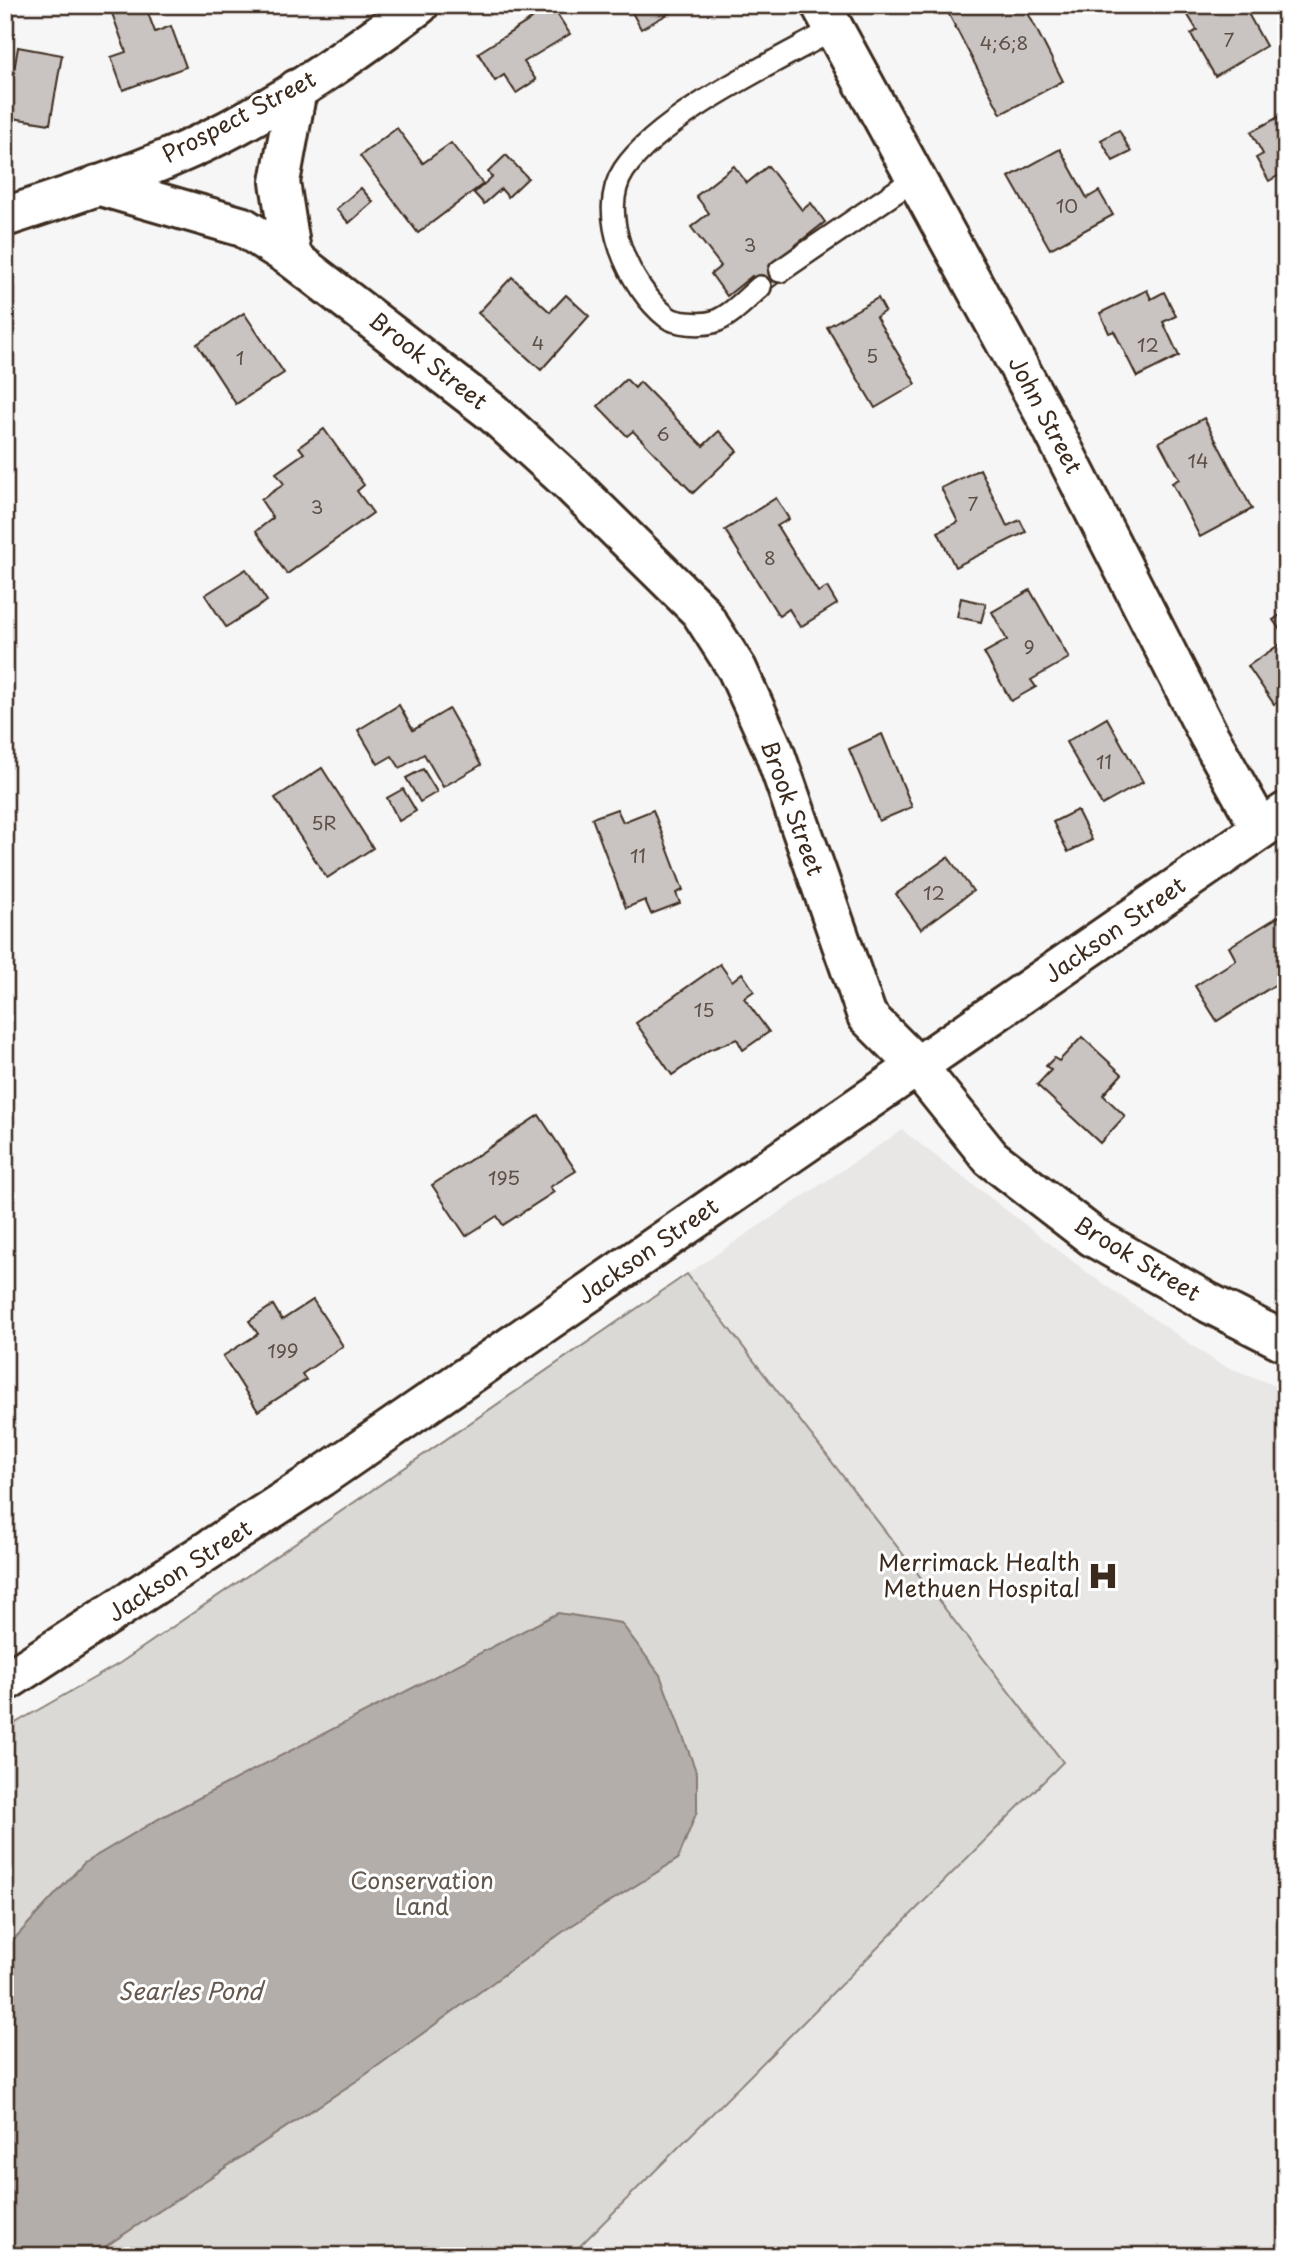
<svg xmlns="http://www.w3.org/2000/svg" width="1291" height="2261" viewBox="0 0 1291 2261" font-family="'Playpen Sans',sans-serif">
	<style>
		.built { fill: #e9e7e6 }
		.green { fill: #dbd9d6; stroke: #8b827a; stroke-width: 2 }
		.water { fill: #b4aeaa; stroke: #847972; stroke-width: 2 }
		.building { fill: #c9c3c1; stroke: #3b2a1e; stroke-width: 2 }
		.lines { fill: none; stroke-linecap: round; stroke-linejoin: round }
		.lane-casing { stroke: #3b2a1e; stroke-width: 26 }
		.street-casing { stroke: #3b2a1e; stroke-width: 44 }
		.secondary-casing { stroke: #3b2a1e; stroke-width: 44 }
		.lane { stroke: #fff; stroke-width: 21 }
		.street { stroke: #fff; stroke-width: 38 }
		.secondary { stroke: #fff; stroke-width: 38 }
		.labels { text-anchor: middle; stroke-width: 6; stroke-linejoin: round; paint-order: stroke }
		.number-label { font-size: 19px; fill: #5e5047 }
		.street-label { font-size: 23px; fill: #3b2a1e; stroke: #fff }
		.poi-label { font-size: 23px; fill: #3b2a1e; stroke: #fff; text-anchor: end }
		.park-label { font-size: 23px; fill: #63564c; stroke: #fff }
		.water-label { font-size: 24px; font-style: italic; fill: #65584f; stroke: #fff }
	</style>
	<rect width="100%" height="100%" fill="#f7f6f6"/>
	<filter id="ink" filterUnits="userSpaceOnUse"><feTurbulence type="fractalNoise" baseFrequency=".0143" numOctaves="2"/><feDisplacementMap in="SourceGraphic" scale="14" xChannelSelector="R" yChannelSelector="G"/><feConvolveMatrix kernelMatrix="1 2 1 2 8 2 1 2 1" color-interpolation-filters="sRGB"/></filter>
	<g filter="url(#ink)">
		<path class="built" d="M902,1130L1092,1276L1218,1363L1286,1390V2256H570L1063,1762L687,1274Z"/>
		<path class="green" d="M687,1274L1063,1762L570,2256H5V1729L120,1663Z"/>
		<path class="water" d="M558,1613L621,1623L660,1675L697,1774V1811L678,1859L571,1926L361,2078L91,2256H5V1949L84,1863L162,1817Z"/>
		<g class="building">
			<path d="M109,5H145L155,32L171,26L186,67L123,90L111,57L126,52Z"/>
			<path d="M628,5H684L641,29Z"/>
			<path d="M944,5H1024L1063,81L1001,114Z"/>
			<path d="M1197,5H1236L1239,11L1245,8L1266,46L1215,76L1191,34L1197,30L1186,12Z"/>
			<path d="M552,6L570,34L524,62L536,80L516,93L504,75L495,81L478,53Z"/>
			<path d="M18,47L62,55L50,124L6,117Z"/>
			<path d="M1284,114L1286,178L1283,173L1269,181L1256,158L1263,154L1251,132Z"/>
			<path d="M397,128L423,163L451,143L483,184L418,233L360,156Z"/>
			<path d="M1119,130L1131,152L1113,161L1101,140Z"/>
			<path d="M1060,149L1087,198L1099,191L1113,215L1050,249L1009,177Z"/>
			<path d="M506,155L528,178L508,197L501,189L484,204L474,193L492,177L488,172Z"/>
			<path d="M734,166L747,183L768,166L802,210L811,203L825,222L773,263L785,278L765,293L752,276L727,296L711,274L721,266L691,227L709,213L696,196Z"/>
			<path d="M361,188L373,202L349,223L336,209Z"/>
			<path d="M512,277L550,312L566,295L589,316L541,370L478,313Z"/>
			<path d="M1147,290L1151,299L1164,292L1176,316L1163,322L1179,356L1137,377L1114,331L1109,333L1100,313Z"/>
			<path d="M878,298L885,311L876,317L916,384L875,408L827,327Z"/>
			<path d="M244,313L284,373L236,404L197,344Z"/>
			<path d="M626,379L635,388L640,382L703,446L719,431L737,451L693,493L633,431L627,436L598,406Z"/>
			<path d="M1204,418L1252,509L1200,537L1172,483L1179,479L1159,442Z"/>
			<path d="M324,429L364,485L357,491L373,513L287,574L256,531L273,518L261,500L284,484L276,473L304,453L299,447Z"/>
			<path d="M980,469L1007,526L1020,520L1026,532L955,567L938,532L958,522L941,488Z"/>
			<path d="M776,498L789,519L777,526L818,592L827,587L837,604L800,627L789,609L779,616L725,530Z"/>
			<path d="M246,569L267,601L226,627L205,595Z"/>
			<path d="M1030,590L1069,658L1031,680L1036,687L1011,701L984,653L1007,640L992,612Z"/>
			<path d="M961,598L986,604L981,622L957,617Z"/>
			<path d="M1286,611V638L1273,620Z"/>
			<path d="M1286,640V696L1274,704L1248,666Z"/>
			<path d="M399,705L413,730L449,709L481,765L443,787L424,754L400,768L392,756L378,764L358,730Z"/>
			<path d="M1107,718L1143,782L1102,805L1066,742Z"/>
			<path d="M882,734L912,807L879,821L849,749Z"/>
			<path d="M322,768L373,848L327,878L275,798Z"/>
			<path d="M423,769L437,792L420,802L406,778Z"/>
			<path d="M403,789L416,811L399,821L387,798Z"/>
			<path d="M617,809L623,822L653,810L683,890L676,893L680,903L651,914L645,900L626,908L592,818Z"/>
			<path d="M1077,810L1092,840L1068,852L1053,822Z"/>
			<path d="M948,857L973,891L921,929L896,894Z"/>
			<path d="M1286,912V978L1217,1021L1195,986L1236,960L1229,947Z"/>
			<path d="M720,964L732,981L742,973L754,991L744,998L769,1032L743,1050L737,1039L709,1050L672,1075L636,1023Z"/>
			<path d="M1082,1037L1122,1074L1103,1095L1125,1116L1100,1143L1037,1085L1051,1070L1046,1066L1054,1058L1059,1061Z"/>
			<path d="M539,1115L576,1171L550,1187L554,1192L503,1225L497,1216L466,1236L432,1185Z"/>
			<path d="M313,1300L343,1346L302,1374L306,1380L258,1411L223,1356L258,1334L249,1321L273,1305L282,1320Z"/>
		</g>
		<g class="lines">
			<g class="lane-casing">
				<g id="lane">
					<path d="M780,271L916,178"/>
					<path d="M760,287C747,298 730,317 713,322C702,325 676,324 667,317C630,288 595,213 624,170C660,116 775,62 834,29"/>
				</g>
			</g>
			<g class="street-casing">
				<g id="street">
					<path d="M821,5L1050,424L1209,736L1261,829"/>
					<path d="M297,89L280,182L292,258L492,412L570,483L700,611L737,669L774,751L867,1016L917,1066L991,1158L1093,1237L1209,1303L1286,1342"/>
					<path d="M97,185L243,227L292,258"/>
					<path d="M5,217C66,197 127,177 185,151C269,114 346,59 419,5"/>
				</g>
			</g>
			<g class="secondary-casing">
				<path id="secondary" d="M5,1682L321,1477L1286,812"/>
			</g>
			<use href="#lane" class="lane"/>
			<use href="#street" class="street"/>
			<use href="#secondary" class="secondary"/>
		</g>
	</g>
	<defs>
		<g id="hospital-bare" transform="scale(2.415)"><path d="M-5-5h3v3.5h4V-5h3V5h-3V1.5h-4V5h-3Z" fill="#3b2a1e" stroke="#fff" stroke-width="2.5" paint-order="stroke"/></g>
	</defs>
	<g fill-rule="evenodd">
		<use href="#hospital-bare" x="1103" y="1576"/>
	</g>
	<g class="labels">
		<g class="number-label">
			<text x="1229" y="47">7</text>
			<text x="1004" y="50">4;6;8</text>
			<text x="1067" y="213">10</text>
			<text x="750" y="252">3</text>
			<text x="538" y="350">4</text>
			<text x="1148" y="352">12</text>
			<text x="872" y="363">5</text>
			<text x="240" y="365">1</text>
			<text x="663" y="441">6</text>
			<text x="1198" y="468">14</text>
			<text x="973" y="511">7</text>
			<text x="317" y="514">3</text>
			<text x="770" y="565">8</text>
			<text x="1029" y="654">9</text>
			<text x="1104" y="769">11</text>
			<text x="324" y="830">5R</text>
			<text x="638" y="863">11</text>
			<text x="934" y="900">12</text>
			<text x="704" y="1017">15</text>
			<text x="504" y="1185">195</text>
			<text x="283" y="1358">199</text>
		</g>
		<g class="street-label">
			<text transform="translate(239 117) rotate(-28)" y="8">Prospect Street</text>
			<text transform="translate(428 361) rotate(38)" y="8">Brook Street</text>
			<text transform="translate(1045 415) rotate(62)" y="8">John Street</text>
			<text transform="translate(792 808) rotate(70)" y="8">Brook Street</text>
			<text transform="translate(1115 930) rotate(-35)" y="8">Jackson Street</text>
			<text transform="translate(648 1251) rotate(-35)" y="8">Jackson Street</text>
			<text transform="translate(1137 1259) rotate(31)" y="8">Brook Street</text>
			<text transform="translate(180 1571) rotate(-33)" y="8">Jackson Street</text>
		</g>
		<g class="poi-label">
			<text x="1080" y="1571">Merrimack Health<tspan x="1080" dy="26">Methuen Hospital</tspan></text>
		</g>
		<g class="park-label">
			<text x="422" y="1889">Conservation<tspan x="422" dy="26">Land</tspan></text>
		</g>
		<g class="water-label">
			<text x="190" y="2000">Searles Pond</text>
		</g>
	</g>
	<rect width="1291" height="2261" fill="none" stroke="#fff" stroke-width="28"/>
	<rect x="14" y="14" width="1263" height="2233" fill="none" stroke="#3b2a1e" stroke-width="2.5" filter="url(#ink)"/>
</svg>
